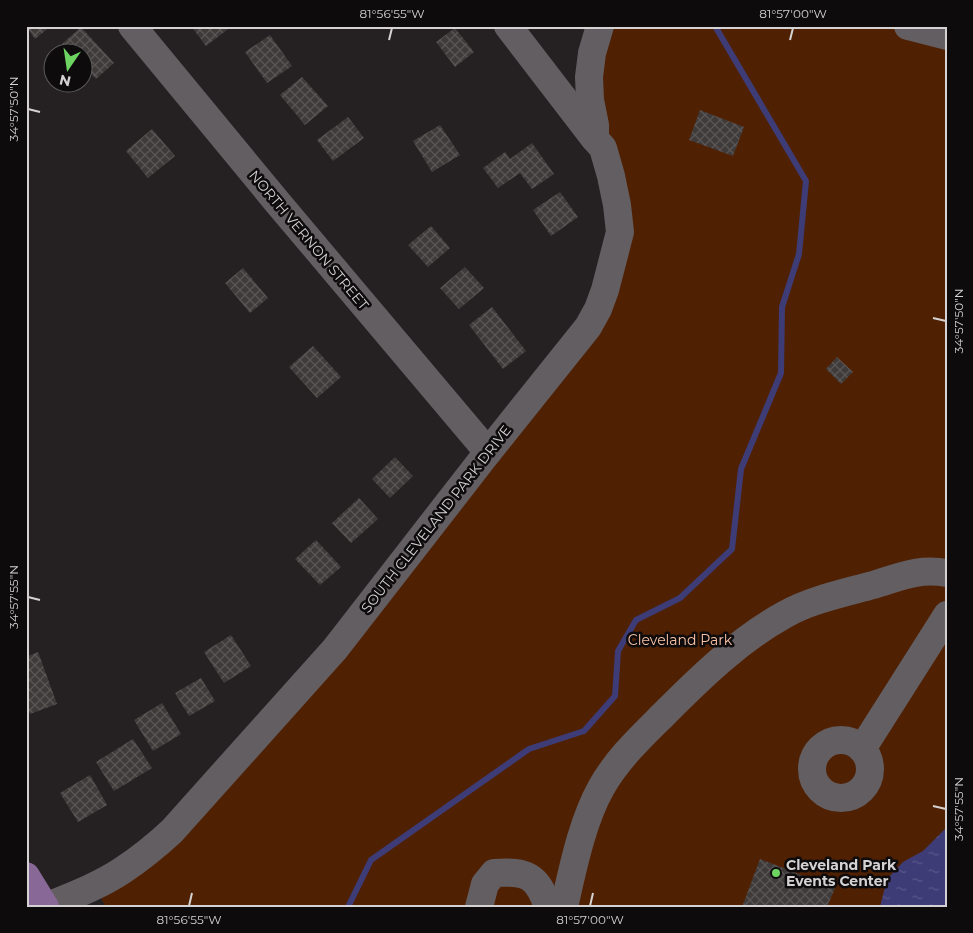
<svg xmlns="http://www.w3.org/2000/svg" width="973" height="933" viewBox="0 0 973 933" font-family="Montserrat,sans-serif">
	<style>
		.green { fill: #502003 }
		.water { fill: url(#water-ripples) }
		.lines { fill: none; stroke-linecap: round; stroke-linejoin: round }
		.stream { stroke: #3e3c77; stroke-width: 6 }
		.building { fill: url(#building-cross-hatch) }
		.minor { stroke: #635e61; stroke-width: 28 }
		.major { stroke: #886896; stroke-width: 28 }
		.ticks { fill: none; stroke: #d4d2d3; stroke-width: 2 }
		.poi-dot { fill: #6dd361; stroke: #0d0b0c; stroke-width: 2 }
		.labels { text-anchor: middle; stroke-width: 5; stroke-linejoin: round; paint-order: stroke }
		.street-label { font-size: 14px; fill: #d4d2d3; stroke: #0d0b0c }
		.park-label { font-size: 14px; fill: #fcc2a6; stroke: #0d0b0c }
		.poi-label { font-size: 14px; font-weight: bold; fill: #d4d2d3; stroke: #0d0b0c; text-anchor: start }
		.neatline { fill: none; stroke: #d4d2d3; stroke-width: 2 }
		.ticks-label { font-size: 12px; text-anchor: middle; fill: #d4d2d3 }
	</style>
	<defs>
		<pattern id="water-ripples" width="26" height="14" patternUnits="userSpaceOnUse" patternTransform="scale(1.25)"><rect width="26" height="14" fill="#3e3c77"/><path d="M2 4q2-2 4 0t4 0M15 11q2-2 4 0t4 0" fill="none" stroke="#595789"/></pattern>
		<pattern id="building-cross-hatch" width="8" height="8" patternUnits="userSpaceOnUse" patternTransform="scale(1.25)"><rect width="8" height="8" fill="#403b3b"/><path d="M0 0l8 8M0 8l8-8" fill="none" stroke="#5b5656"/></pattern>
	</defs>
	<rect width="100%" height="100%" fill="#252123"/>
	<path class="green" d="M613,26H905L947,41V907H106L94,886L203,796L588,327L620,232L589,77Z"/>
	<path class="water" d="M947,827V907H880L887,879L903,862L923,851Z"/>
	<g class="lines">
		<path class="stream" d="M348,907L371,860L529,749L584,731L615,696L618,651L636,620L680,598L732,549L741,469L781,373L782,307L799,254L806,181L715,26"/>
	</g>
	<g class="building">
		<path d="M26,26H51L35,39Z"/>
		<path d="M191,26H232L206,46Z"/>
		<path d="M81,27L114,63L96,79L82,64V52H53Z"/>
		<path d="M455,28L474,52L455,67L436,42Z"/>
		<path d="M270,35L292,66L267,83L245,52Z"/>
		<path d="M302,77L328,106L305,125L280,95Z"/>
		<path d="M700,110L744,127L733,156L689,140Z"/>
		<path d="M348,117L364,138L333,161L317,140Z"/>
		<path d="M440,125L460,155L432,172L413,141Z"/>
		<path d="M152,129L175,156L148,178L126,151Z"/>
		<path d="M532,143L554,174L532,189L520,173L498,188L483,168L505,152L510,159Z"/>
		<path d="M560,192L578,217L551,236L533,210Z"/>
		<path d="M431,226L450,248L428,267L408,245Z"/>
		<path d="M465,267L484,288L459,309L440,288Z"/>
		<path d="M243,268L268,298L250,313L225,283Z"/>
		<path d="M492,307L526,351L503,369L469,325Z"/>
		<path d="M313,346L341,377L317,398L289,367Z"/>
		<path d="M837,357L853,372L841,384L826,369Z"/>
		<path d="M395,457L413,476L390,498L372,479Z"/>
		<path d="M359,498L378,519L351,543L332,523Z"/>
		<path d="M316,540L341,567L320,585L295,559Z"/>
		<path d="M231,635L251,666L224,683L204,652Z"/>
		<path d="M38,652L57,704L30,714L26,705V657Z"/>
		<path d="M201,678L215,701L189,716L175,693Z"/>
		<path d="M162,703L181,734L153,751L134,720Z"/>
		<path d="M133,739L152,768L114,791L96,762Z"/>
		<path d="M90,775L107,805L78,822L60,793Z"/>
		<path d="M760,859L835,888L827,907H742Z"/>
	</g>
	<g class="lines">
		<g class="minor">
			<path d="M132,26L278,203L488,452"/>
			<path d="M508,26L594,138"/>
			<path d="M908,26L947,36"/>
			<circle cx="841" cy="769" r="29"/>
			<path d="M862,749L947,615"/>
			<path d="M45,907C72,896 99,886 123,870C141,858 157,845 172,831L335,649L488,452L588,327L598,309L605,290L620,232L617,205L611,176L603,148L595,139V125L590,100L589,77L592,53L600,26"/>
			<path d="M479,907L485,884L494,873C527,871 537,875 548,907"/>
			<path d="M564,907C573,868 582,822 601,788C617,759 642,736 665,713C701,677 739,640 784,615C810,600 844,593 873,585C900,577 918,568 947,573"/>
		</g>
		<path class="major" d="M26,876L45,907"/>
	</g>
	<path class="ticks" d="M389,40L392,28M790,40L793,28M28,109L40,112M933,318L946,321M28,597L40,600M933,806L946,809M189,906L192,893M590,906L593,893"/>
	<circle class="poi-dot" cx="776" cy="873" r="5"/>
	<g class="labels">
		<g class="street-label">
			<text transform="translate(309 240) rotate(50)" y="5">NORTH VERNON STREET</text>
			<text transform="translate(436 519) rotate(-52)" y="5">SOUTH CLEVELAND PARK DRIVE</text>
		</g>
		<g class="park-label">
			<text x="680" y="645">Cleveland Park</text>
		</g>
		<g class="poi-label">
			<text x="786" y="870">Cleveland Park<tspan x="786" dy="16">Events Center</tspan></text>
		</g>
	</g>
	<rect width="973" height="933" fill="none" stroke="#0d0b0c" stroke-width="55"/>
	<g transform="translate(68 68) rotate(193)"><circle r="24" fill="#0d0b0c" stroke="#5d5b5c"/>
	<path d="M0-4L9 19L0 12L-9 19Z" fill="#6dd361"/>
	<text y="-8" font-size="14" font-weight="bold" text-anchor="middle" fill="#d4d2d3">N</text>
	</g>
	<rect x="28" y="28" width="918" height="878" class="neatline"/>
	<g class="ticks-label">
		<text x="392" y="18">81°56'55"W</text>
		<text x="793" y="18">81°57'00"W</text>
		<text transform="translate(14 109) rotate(-90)" y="4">34°57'50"N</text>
		<text transform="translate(959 321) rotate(-90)" y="4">34°57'50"N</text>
		<text transform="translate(14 597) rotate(-90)" y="4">34°57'55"N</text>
		<text transform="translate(959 809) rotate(-90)" y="4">34°57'55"N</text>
		<text x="189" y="924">81°56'55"W</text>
		<text x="590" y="924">81°57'00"W</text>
	</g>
</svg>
